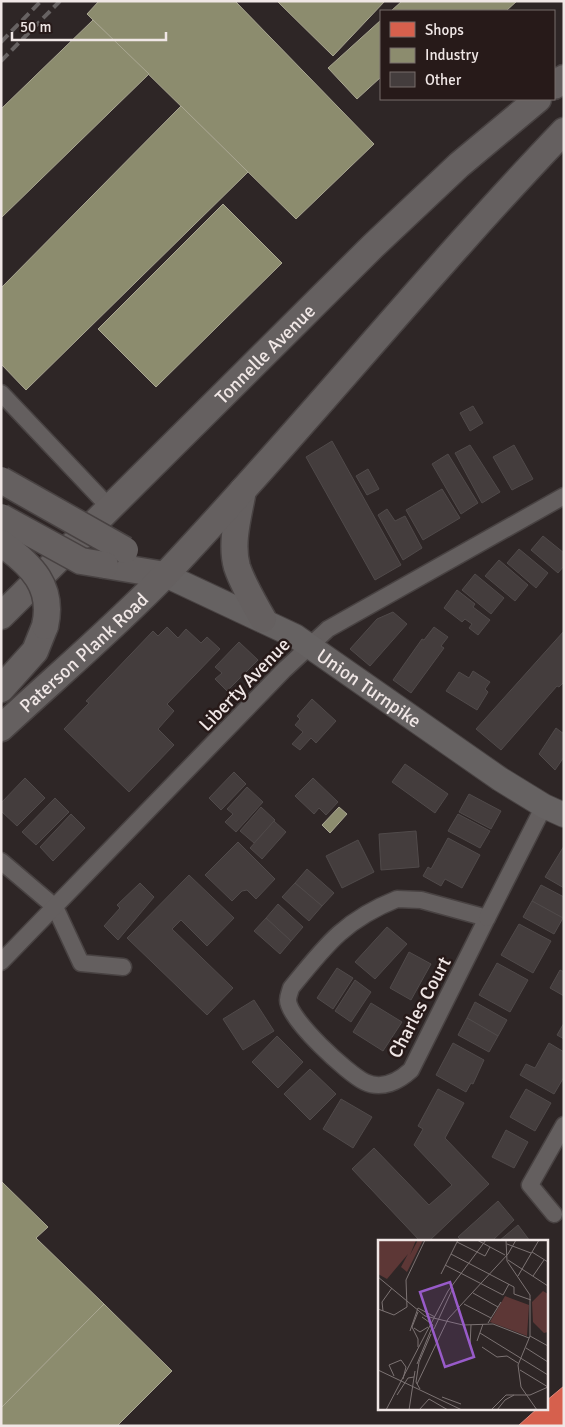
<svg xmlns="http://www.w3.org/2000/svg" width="565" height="1427" viewBox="0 0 565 1427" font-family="Signika,sans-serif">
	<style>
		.shops { fill: #d6604d; stroke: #de887b }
		.industry { fill: #8c8c6e; stroke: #aaa792 }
		.building { fill: #443d3d; stroke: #504a4a }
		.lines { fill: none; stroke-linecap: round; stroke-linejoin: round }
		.street-casing { stroke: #484242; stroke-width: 19 }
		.secondary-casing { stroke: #484242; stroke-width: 26 }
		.primary-casing { stroke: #484242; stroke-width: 29 }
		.street { stroke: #645f5f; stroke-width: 16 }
		.secondary { stroke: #666262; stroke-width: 24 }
		.primary { stroke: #656060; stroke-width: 26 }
		.rail { stroke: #676262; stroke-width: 4; stroke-dasharray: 10 5; stroke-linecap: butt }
		.primary-bridge-casing { stroke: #484242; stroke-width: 29; stroke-linecap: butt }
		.primary-bridge { stroke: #656060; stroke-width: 26 }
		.labels { text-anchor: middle; stroke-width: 5; stroke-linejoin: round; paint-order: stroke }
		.street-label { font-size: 19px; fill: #f0e7e6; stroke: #271a19 }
		.inset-road { fill: none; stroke: #7c7373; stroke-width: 1 }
		.view { fill: #985bc9; fill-opacity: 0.15; stroke: #985bc9; stroke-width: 2.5 }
		.inset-edge { fill: none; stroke: #f0e7e6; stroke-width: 2.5 }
	</style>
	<rect width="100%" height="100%" fill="#2e2626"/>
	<path class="shops" d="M564,1386V1426H518L538,1408H546V1401Z"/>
	<g class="industry">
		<path d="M99,1H235L374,144L296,219L87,14Z"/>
		<path d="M277,1H385L333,56Z"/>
		<path d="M402,1H517L506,11H391Z"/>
		<path d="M93,20L149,74L1,218V109Z"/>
		<path d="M381,20V77L357,99L328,68Z"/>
		<path d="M181,106L248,172L26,390L1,364V288Z"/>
		<path d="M223,204L282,263L156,387L98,329Z"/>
		<path d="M339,807L347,814L330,833L322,825Z"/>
		<path d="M1,1181L48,1227L36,1238L104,1304L1,1408Z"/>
		<path d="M104,1304L172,1371L117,1426H1V1408Z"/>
	</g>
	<g class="building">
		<path d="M473,406L483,423L470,431L460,413Z"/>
		<path d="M332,441L401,565L375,580L306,457Z"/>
		<path d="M470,445L500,492L482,503L455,453Z"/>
		<path d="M514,445L533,479L512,490L493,457Z"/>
		<path d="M448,454L478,503L461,514L432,464Z"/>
		<path d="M368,469L379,489L367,495L356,476Z"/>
		<path d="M442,489L460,518L423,540L406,510Z"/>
		<path d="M387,509L395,521L405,516L422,548L403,560L378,515Z"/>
		<path d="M543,536L564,553V566L558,573L531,550Z"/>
		<path d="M519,549L548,573L536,588L507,563Z"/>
		<path d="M499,560L528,585L515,601L485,576Z"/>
		<path d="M475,574L504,598L491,614L462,590Z"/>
		<path d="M457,590L475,604L473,607L490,620L478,635L469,628L472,624L465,619L462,622L444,608Z"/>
		<path d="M393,612L407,624L370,666L350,649L377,619Z"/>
		<path d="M167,627L178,638L186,629L201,643L207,637L220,649L167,704L174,711L158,729L174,745L129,792L64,729L89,703L86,701L153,631L158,636Z"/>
		<path d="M434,627L448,637L441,646L444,648L411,693L393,680L422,639L424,640Z"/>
		<path d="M564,631V682L559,687L557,686L501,750L476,729Z"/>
		<path d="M239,642L258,660L227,691L215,679L222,673L215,667Z"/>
		<path d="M473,671L490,682L485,689L488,692L477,710L446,691L459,672L469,678Z"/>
		<path d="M312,699L336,721L316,743L311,738L300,750L292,744L303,732L295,725L300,719L297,716Z"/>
		<path d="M556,728L564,734V757L555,770L539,754Z"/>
		<path d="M405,764L448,794L435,813L392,782Z"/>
		<path d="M234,772L246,784L221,810L209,798Z"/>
		<path d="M25,778L45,798L17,826L1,811V803Z"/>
		<path d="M313,778L338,802L326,815L319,808L314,814L295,796Z"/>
		<path d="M247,787L263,802L236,832L225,822L233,814L227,809Z"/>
		<path d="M469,794L501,811L491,829L459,812Z"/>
		<path d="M55,798L69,812L36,845L22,832Z"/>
		<path d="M261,807L275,820L254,843L240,831Z"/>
		<path d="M71,814L85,828L53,861L40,847Z"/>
		<path d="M458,814L490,831L480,848L448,831Z"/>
		<path d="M274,821L286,832L262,859L250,848Z"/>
		<path d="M416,831L419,867L381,870L379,834Z"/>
		<path d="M448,838L480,855L462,888L445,879L441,886L423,876L428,867L431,869Z"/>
		<path d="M358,840L374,872L342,888L326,856Z"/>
		<path d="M238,842L275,879L256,899L247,890L242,891L232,901L205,875Z"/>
		<path d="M564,846V888L545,877Z"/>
		<path d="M307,869L334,893L322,906L295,883Z"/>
		<path d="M189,875L234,918L207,946L181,920L172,929L233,988L207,1015L127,938Z"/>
		<path d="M140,883L154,897L118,940L104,926L120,908L117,905Z"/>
		<path d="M295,883L322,906L309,921L282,897Z"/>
		<path d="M541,885L564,897L563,918L532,901Z"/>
		<path d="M532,901L563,918L554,934L523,917Z"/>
		<path d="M278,904L303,927L291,941L266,918Z"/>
		<path d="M266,918L291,941L280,954L254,931Z"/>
		<path d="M519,924L551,941L533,973L501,955Z"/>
		<path d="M387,927L407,944L375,979L355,962Z"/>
		<path d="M409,952L431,964L411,1000L390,988Z"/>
		<path d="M497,963L528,980L510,1012L479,995Z"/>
		<path d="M337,968L353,978L333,1009L317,998Z"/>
		<path d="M560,970L564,972V996L550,988Z"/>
		<path d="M355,980L371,992L351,1022L335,1011Z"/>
		<path d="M254,1000L274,1031L243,1050L223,1019Z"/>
		<path d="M475,1002L507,1020L498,1036L467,1018Z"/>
		<path d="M371,1003L402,1022L383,1051L353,1032Z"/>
		<path d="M467,1018L498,1036L489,1052L458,1035Z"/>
		<path d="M564,1023V1039L557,1035Z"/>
		<path d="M277,1036L303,1062L278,1088L252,1062Z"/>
		<path d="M453,1043L484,1060L473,1084L471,1083L466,1092L436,1075Z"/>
		<path d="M549,1043L564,1052V1077L554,1094L520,1075L526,1064L535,1068Z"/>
		<path d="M310,1069L336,1094L310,1120L284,1094Z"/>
		<path d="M438,1089L464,1103L445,1138L489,1184L429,1241H420L352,1169L374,1148L429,1205L452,1185L414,1145L423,1129L418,1126Z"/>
		<path d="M526,1089L551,1103L535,1131L510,1117Z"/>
		<path d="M341,1099L372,1117L353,1148L323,1129Z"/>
		<path d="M506,1130L528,1142L514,1168L492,1157Z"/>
		<path d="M498,1201L514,1220L492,1241H462L458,1237Z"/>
		<path d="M518,1225L530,1241H499Z"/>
	</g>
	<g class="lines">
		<g class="street-casing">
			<g id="street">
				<path d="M1,393L110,508"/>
				<path d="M1,861L55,907L81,963L123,967"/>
				<path d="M397,899L421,900L487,918L411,1070C399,1081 382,1090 365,1082C348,1074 288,1019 288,1000C288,996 290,992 291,988C325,946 344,920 397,899Z"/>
				<path d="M487,918L544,806"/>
				<path d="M1,962L284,670L328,629L564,496"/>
				<path d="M554,1214L530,1185L564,1125"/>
			</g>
		</g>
		<g class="secondary-casing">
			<g id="secondary">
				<path id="s1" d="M165,575L295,636L500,779L544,806L564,815"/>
			</g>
		</g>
		<g class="primary-casing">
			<g id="primary">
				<path d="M554,86L564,78"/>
				<path d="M243,490C239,514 230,542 237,567C243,585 254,603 263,619"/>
				<path d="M105,565L165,575"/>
				<path id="s2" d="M1,616L373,246L459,165L538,99"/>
				<path d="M1,689L35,651L45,626"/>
				<path id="s3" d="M1,728C56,677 115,627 167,573C303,429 427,274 564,131"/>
			</g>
		</g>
		<use href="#street" class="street"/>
		<use href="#secondary" class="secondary"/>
		<use href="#primary" class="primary"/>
		<g class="rail">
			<path d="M1,42L41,1"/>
			<path d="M1,61L60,1"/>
		</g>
		<g class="primary-bridge-casing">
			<g id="primary-bridge">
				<path d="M1,480L125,550"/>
				<path d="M1,517L81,561L105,565"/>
				<path d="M1,543C32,565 54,587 45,626"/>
			</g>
		</g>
		<use href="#primary-bridge" class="primary-bridge"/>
	</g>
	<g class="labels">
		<g class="street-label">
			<text dy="7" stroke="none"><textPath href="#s2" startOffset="372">Tonnelle Avenue</textPath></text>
			<text dy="7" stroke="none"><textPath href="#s3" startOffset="112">Paterson Plank Road</textPath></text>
			<text transform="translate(244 684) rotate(-46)" y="7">Liberty Avenue</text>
			<text dy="7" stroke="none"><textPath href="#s1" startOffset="234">Union Turnpike</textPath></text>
			<text transform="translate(419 1007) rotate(-62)" y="7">Charles Court</text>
		</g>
	</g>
	<g transform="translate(378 1240)">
		<rect width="170" height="170" fill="#2e2626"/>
		<path d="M0,0H38L32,15L40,0H45L29,32L23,27L30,14L9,39L0,34ZM165,51L170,54V92L166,93L155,82L154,62ZM127,56L151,65L149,96L112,82Z" fill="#5d3736"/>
		<path class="inset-road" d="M99,0L127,15M128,0L129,21L152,55V96L140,125L143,147L159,170M79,2L107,16L112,7M129,4L153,13M154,12L170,22M73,14L136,47M130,20L170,46M67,25L125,55L131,44M63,34L80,0M140,36L161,0M155,36L166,20M0,37L47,76L85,85L115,84L151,98M136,47V54L153,60M95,53L120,67M86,64L113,78M0,69L16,75L29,67L28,40L47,0M5,71L4,62L14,48M110,83L123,62M36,88L42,92L50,87M56,89L75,48M32,91L40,68L57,77M102,93L170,135M152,96L170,106M99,101L105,84M92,106L93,85M40,107V99L34,87L40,72M104,107L119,117L129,116L140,123M148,108L170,122M39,124L55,85L44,77M0,130L84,170M142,130L170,147M16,136L11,125L23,120L28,127L25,139M39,144L70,79L130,14L138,0M42,149L38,142L41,122L53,94M19,155L30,138L36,137M64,157L83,164M8,170L70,51L108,0M31,170L37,131M41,170L51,159L70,170M113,170L128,155H152L170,147M119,170L127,160L136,155"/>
		<path class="view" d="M72,42L96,117L67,127L42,52Z"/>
		<rect width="170" height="170" class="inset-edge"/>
	</g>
	<rect width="565" height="1427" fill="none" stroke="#f0e7e6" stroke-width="5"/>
	<rect x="380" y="10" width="175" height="90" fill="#271a19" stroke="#776c6b"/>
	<rect x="390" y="22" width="25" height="15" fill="#d6604d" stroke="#776c6b"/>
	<text x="425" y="35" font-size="15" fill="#f0e7e6">Shops</text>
	<rect x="390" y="48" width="25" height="15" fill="#8c8c6e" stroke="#776c6b"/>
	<text x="425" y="60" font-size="15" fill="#f0e7e6">Industry</text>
	<rect x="390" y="72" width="25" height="15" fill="#443d3d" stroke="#776c6b"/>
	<text x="425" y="85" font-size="15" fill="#f0e7e6">Other</text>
	<path d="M12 32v8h154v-8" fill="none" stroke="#f0e7e6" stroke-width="2.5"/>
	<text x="20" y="32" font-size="15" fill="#f0e7e6" stroke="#271a19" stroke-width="4" paint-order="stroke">50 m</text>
</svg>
